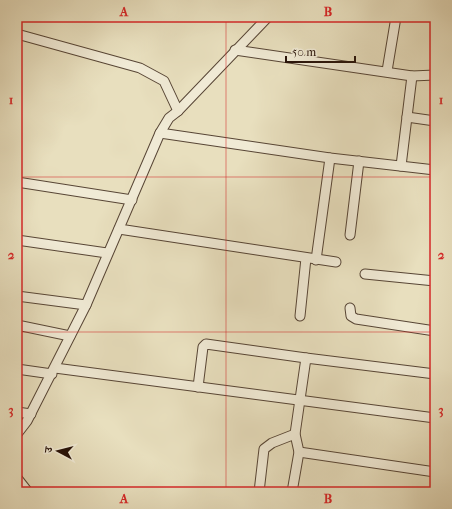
<svg xmlns="http://www.w3.org/2000/svg" width="452" height="509" viewBox="0 0 452 509" font-family="'IM FELL French Canon','Noto Serif Devanagari',serif">
	<style>
		.lines { fill: none; stroke-linecap: round; stroke-linejoin: round }
		.minor-casing { stroke: #584636; stroke-width: 11 }
		.minor { stroke: #f0ead5; stroke-width: 9 }
		.grid { fill: none; stroke: #d62828; stroke-width: 1; stroke-opacity: 0.55 }
		.neatline { fill: none; stroke: #d62828; stroke-width: 1.5 }
		.grid-label { font-size: 13px; text-anchor: middle; font-weight: bold; fill: #d62828 }
	</style>
	<rect width="100%" height="100%" fill="#e8dfbe"/>
	<filter id="stains"><feTurbulence type="fractalNoise" baseFrequency=".005" numOctaves="4"/><feColorMatrix values="0 0 0 0 .2 0 0 0 0 .09 0 0 0 0 .02 0 0 0 .5 -.17"/></filter>
	<radialGradient id="worn" r=".72"><stop offset=".6" stop-color="#630" stop-opacity="0"/><stop offset="1" stop-color="#630" stop-opacity=".3"/></radialGradient>
	<g class="lines">
		<g class="minor-casing">
			<g id="minor">
				<path d="M17,34L140,68L164,81L178,111"/>
				<path d="M235,50L412,76L435,75"/>
				<path d="M387,71L396,17"/>
				<path d="M407,117L435,121"/>
				<path d="M160,133L330,158L435,170"/>
				<path d="M401,166L412,76"/>
				<path d="M17,182L132,200"/>
				<path d="M119,229L336,262"/>
				<path d="M350,235L359,161"/>
				<path d="M17,240L107,253"/>
				<path d="M316,260L330,158"/>
				<path d="M365,274L435,281"/>
				<path d="M17,296L86,305"/>
				<path d="M350,308L351,316L356,319L435,331"/>
				<path d="M300,316L306,258"/>
				<path d="M17,325L70,336"/>
				<path d="M55,368L435,418"/>
				<path d="M17,369L52,374"/>
				<path d="M198,387L203,347L206,344L306,358"/>
				<path d="M17,412L31,414"/>
				<path d="M17,434L27,421L86,305L160,133L169,118L178,111L268,17"/>
				<path d="M299,452L435,472"/>
				<path d="M17,478L28,492"/>
				<path d="M259,492L264,449L272,443L295,434"/>
				<path d="M292,492L299,452L295,434L306,358L435,374"/>
			</g>
		</g>
		<use href="#minor" class="minor"/>
	</g>
	<path class="grid" d="M226,17V492M17,177H435M17,332H435"/>
	<rect width="452" height="509" fill="none" stroke="#e8dfbe" stroke-width="44"/>
	<g transform="translate(58 451) rotate(277)" stroke="#f0ead5" stroke-width="3" paint-order="stroke">
	<path d="M0-3L7 15L0 10L-7 15Z" fill="#281309"/>
	<text y="-6" font-size="11" font-weight="bold" text-anchor="middle" fill="#281309">उ</text>
	</g>
	<path d="M286 56v6h69v-6" fill="none" stroke="#281309" stroke-width="2"/>
	<text x="292" y="56" font-size="12" fill="#281309" stroke="#f0ead5" stroke-width="3" paint-order="stroke">50 m</text>
	<rect x="22" y="22" width="408" height="465" class="neatline"/>
	<g class="grid-label">
		<text x="124" y="16">A</text>
		<text x="328" y="16">B</text>
		<text x="11" y="104">1</text>
		<text x="441" y="104">1</text>
		<text x="11" y="259">2</text>
		<text x="441" y="259">2</text>
		<text x="11" y="414">3</text>
		<text x="441" y="414">3</text>
		<text x="124" y="503">A</text>
		<text x="328" y="503">B</text>
	</g>
	<rect width="100%" height="100%" filter="url(#stains)"/>
	<rect width="100%" height="100%" fill="url(#worn)"/>
</svg>
